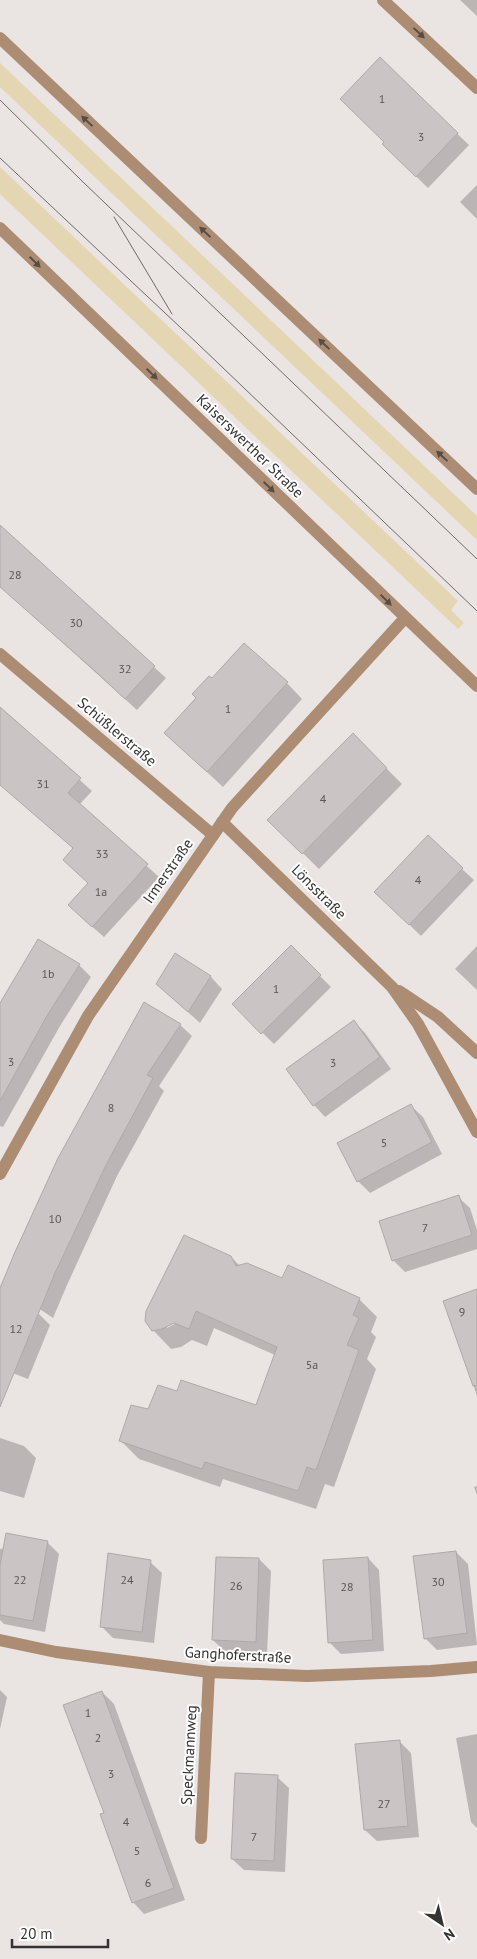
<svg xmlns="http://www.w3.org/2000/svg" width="477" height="1959" viewBox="0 0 477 1959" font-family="'PT Sans',sans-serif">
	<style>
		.green { fill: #e4d5b3 }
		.shadow { fill: #0003; fill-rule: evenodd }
		.building { fill: #cac4c5; stroke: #afa9aa }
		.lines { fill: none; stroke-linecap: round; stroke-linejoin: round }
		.minor { stroke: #ac8c73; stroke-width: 12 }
		.tram { stroke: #6e6b6b; stroke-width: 1 }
		.oneway { fill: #584d46 }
		.labels { text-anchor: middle; stroke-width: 4; stroke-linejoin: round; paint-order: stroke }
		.number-label { font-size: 12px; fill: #5a5657 }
		.street-label { font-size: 15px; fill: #343232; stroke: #fff }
	</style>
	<rect width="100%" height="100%" fill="#eae4e3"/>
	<g class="green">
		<path d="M0,63L477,516V540L0,87Z"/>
		<path d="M0,167L458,601L451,610L464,623L458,629L0,194Z"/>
	</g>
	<g class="shadow">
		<path d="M460,0H477V16Z"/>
		<path d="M380,59L469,145L428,188L384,145L386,142Z"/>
		<path d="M477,185V219L460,202Z"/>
		<path d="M0,527L166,678L137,710L0,586Z"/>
		<path d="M212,679L287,683L302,699L223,787L165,733Z"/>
		<path d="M0,708L92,791L79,805L159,877L104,937L81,917L89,883L74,849L6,789L0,768Z"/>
		<path d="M353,735L402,784L319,869L269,820Z"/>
		<path d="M462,869L474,880L421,936L387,903Z"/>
		<path d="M477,946V990L455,969Z"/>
		<path d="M291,947L331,987L274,1044L233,1004Z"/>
		<path d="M176,955L211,977L222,989L200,1023L169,995Z"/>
		<path d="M79,965L91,977L60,1026L3,1127L0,1126V1012Z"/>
		<path d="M354,1022L365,1033L391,1069L325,1117L314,1105Z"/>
		<path d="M180,1025L192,1036L159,1086L164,1091L117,1176L67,1285L53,1318L16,1293L4,1282Z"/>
		<path d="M411,1106L423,1117L442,1154L370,1193L358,1181Z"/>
		<path d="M458,1197L470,1208L477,1230V1249L405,1272L393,1260Z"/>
		<path d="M231,1257L240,1266L283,1280L359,1299L377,1317L371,1332L376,1337L367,1359L376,1369L334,1487L325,1484L316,1509L223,1479L220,1487L139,1459L121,1441L149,1411L177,1393L257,1407L275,1355L214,1328L207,1346L192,1340L181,1347L171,1349L153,1330ZM180,1321L167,1328V1325Z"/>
		<path d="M477,1291V1396L445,1301Z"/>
		<path d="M0,1299L39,1314L50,1325L28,1379L0,1368Z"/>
		<path d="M0,1438L24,1446L36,1458L24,1498L0,1491Z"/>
		<path d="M477,1486V1495L474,1487Z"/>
		<path d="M47,1542L59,1554L45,1632L4,1624L0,1620V1549Z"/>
		<path d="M456,1552L468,1564L477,1645L437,1650L425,1638Z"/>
		<path d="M368,1558L379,1570L384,1651L341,1654L329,1642Z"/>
		<path d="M259,1559L271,1571L267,1653L225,1652L213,1640Z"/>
		<path d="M150,1562L162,1573L154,1643L113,1638L101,1626Z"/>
		<path d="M0,1690L7,1697L0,1729Z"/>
		<path d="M102,1692L114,1704L185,1900L144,1914L133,1902L105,1814Z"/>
		<path d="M477,1734V1828L471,1822L456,1738Z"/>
		<path d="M399,1741L411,1753L419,1837L377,1841L365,1830Z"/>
		<path d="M277,1777L289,1788L285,1872L244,1870L232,1859Z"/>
	</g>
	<g class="building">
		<path d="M380,57L458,133L416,177L382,144L384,142L340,99Z"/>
		<path d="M0,525L155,666L125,699L95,671L0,587Z"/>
		<path d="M244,643L288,682L207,772L164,733L196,698L192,694L209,676L212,678Z"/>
		<path d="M0,707L81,778L68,793L148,864L92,927L68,905L88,883L63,860L73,848L0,785Z"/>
		<path d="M353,733L387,768L302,854L267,820Z"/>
		<path d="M428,835L463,868L409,925L374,892Z"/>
		<path d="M38,939L80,964L48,1014L0,1101V1003Z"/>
		<path d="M291,945L321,975L261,1034L232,1004Z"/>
		<path d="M175,953L211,976L188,1012L156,984Z"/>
		<path d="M144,1002L181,1024L147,1075L153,1078L106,1165L55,1273L0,1407V1288L15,1252L58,1158Z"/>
		<path d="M354,1020L380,1057L313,1106L286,1069Z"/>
		<path d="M411,1104L432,1142L357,1182L337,1143Z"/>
		<path d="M459,1195L472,1235L392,1261L379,1221Z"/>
		<path d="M184,1235L231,1256L236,1266L247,1263L282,1278L288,1265L360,1298L353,1315L359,1318L347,1345L359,1350L316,1470L307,1467L298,1491L205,1462L202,1469L119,1441L131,1405L148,1409L158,1385L177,1391L181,1380L256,1405L277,1347L196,1311L189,1329L174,1323L162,1329L152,1331L145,1321L146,1311Z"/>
		<path d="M477,1289V1385L473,1386L443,1301Z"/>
		<path d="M6,1533L48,1541L33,1621L0,1615V1565Z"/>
		<path d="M456,1551L467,1633L424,1639L413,1556Z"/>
		<path d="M108,1553L151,1560L142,1632L100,1627Z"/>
		<path d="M216,1557L259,1558L256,1642L212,1640Z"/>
		<path d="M368,1557L373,1640L328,1643L323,1560Z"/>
		<path d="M102,1691L174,1888L132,1903L100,1814L104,1813L63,1705Z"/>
		<path d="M400,1740L408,1826L364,1830L355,1744Z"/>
		<path d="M235,1773L278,1775L274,1861L231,1859Z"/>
	</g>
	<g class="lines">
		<g class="minor">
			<path d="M383,0L477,88"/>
			<path d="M0,38L477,489"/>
			<path d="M0,228L477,686"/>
			<path d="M0,654L213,835"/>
			<path d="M222,822L392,987L418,1024L477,1132"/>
			<path d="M399,991L438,1017L477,1053"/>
			<path d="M0,1174L88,1016L232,808L405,618"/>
			<path d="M0,1640L56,1652L209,1672L307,1676L431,1671L477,1667"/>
			<path d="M201,1838L209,1672"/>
		</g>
		<g class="tram">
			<path d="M0,100L83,182L477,559"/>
			<path d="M0,158L197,343L477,611"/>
			<path d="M114,217L172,314"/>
		</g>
	</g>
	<defs><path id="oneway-solid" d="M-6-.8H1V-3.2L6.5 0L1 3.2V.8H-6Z" transform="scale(1.25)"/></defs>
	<g class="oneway">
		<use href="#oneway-solid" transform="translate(419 33) rotate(43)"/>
		<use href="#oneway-solid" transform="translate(87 121) rotate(-137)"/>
		<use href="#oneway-solid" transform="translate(205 232) rotate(-137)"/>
		<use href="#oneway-solid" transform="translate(35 262) rotate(44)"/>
		<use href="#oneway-solid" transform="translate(324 344) rotate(-137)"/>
		<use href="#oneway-solid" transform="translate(152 374) rotate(44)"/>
		<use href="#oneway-solid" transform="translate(442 456) rotate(-137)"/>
		<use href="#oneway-solid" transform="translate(269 487) rotate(44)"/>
		<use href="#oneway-solid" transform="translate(386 600) rotate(44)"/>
	</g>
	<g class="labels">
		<g class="number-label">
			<text x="382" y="103">1</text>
			<text x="421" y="141">3</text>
			<text x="15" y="579">28</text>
			<text x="76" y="627">30</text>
			<text x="125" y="673">32</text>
			<text x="228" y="713">1</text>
			<text x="43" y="788">31</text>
			<text x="323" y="803">4</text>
			<text x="102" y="858">33</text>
			<text x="418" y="884">4</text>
			<text x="101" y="896">1a</text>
			<text x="48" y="978">1b</text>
			<text x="276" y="993">1</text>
			<text x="11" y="1066">3</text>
			<text x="333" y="1067">3</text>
			<text x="111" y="1112">8</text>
			<text x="384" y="1147">5</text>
			<text x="55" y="1223">10</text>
			<text x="425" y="1232">7</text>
			<text x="462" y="1316">9</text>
			<text x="16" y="1333">12</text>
			<text x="312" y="1369">5a</text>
			<text x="20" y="1584">22</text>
			<text x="127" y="1584">24</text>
			<text x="438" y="1586">30</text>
			<text x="236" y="1590">26</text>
			<text x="347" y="1591">28</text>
			<text x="88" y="1717">1</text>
			<text x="98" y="1742">2</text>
			<text x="111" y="1778">3</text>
			<text x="384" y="1808">27</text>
			<text x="126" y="1826">4</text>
			<text x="254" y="1841">7</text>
			<text x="137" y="1855">5</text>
			<text x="148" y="1887">6</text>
		</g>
		<g class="street-label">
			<text transform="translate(250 446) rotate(44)" y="5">Kaiserswerther Straße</text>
			<text transform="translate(117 732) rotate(40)" y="5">Schüßlerstraße</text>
			<text transform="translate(168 871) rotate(-55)" y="5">Irmerstraße</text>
			<text transform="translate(319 892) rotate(45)" y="5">Lönsstraße</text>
			<text transform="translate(238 1655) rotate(3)" y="5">Ganghoferstraße</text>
			<text transform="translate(189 1755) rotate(-87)" y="5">Speckmannweg</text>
		</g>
	</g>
	<g transform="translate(442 1924) rotate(145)" stroke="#ffffff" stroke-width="4" paint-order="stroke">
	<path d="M0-4L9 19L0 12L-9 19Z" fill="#343232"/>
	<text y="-8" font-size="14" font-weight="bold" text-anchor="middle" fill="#343232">N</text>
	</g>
	<path d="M12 1939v8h96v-8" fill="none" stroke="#343232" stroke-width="2.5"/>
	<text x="20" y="1939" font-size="15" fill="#343232" stroke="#ffffff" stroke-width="4" paint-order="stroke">20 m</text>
</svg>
